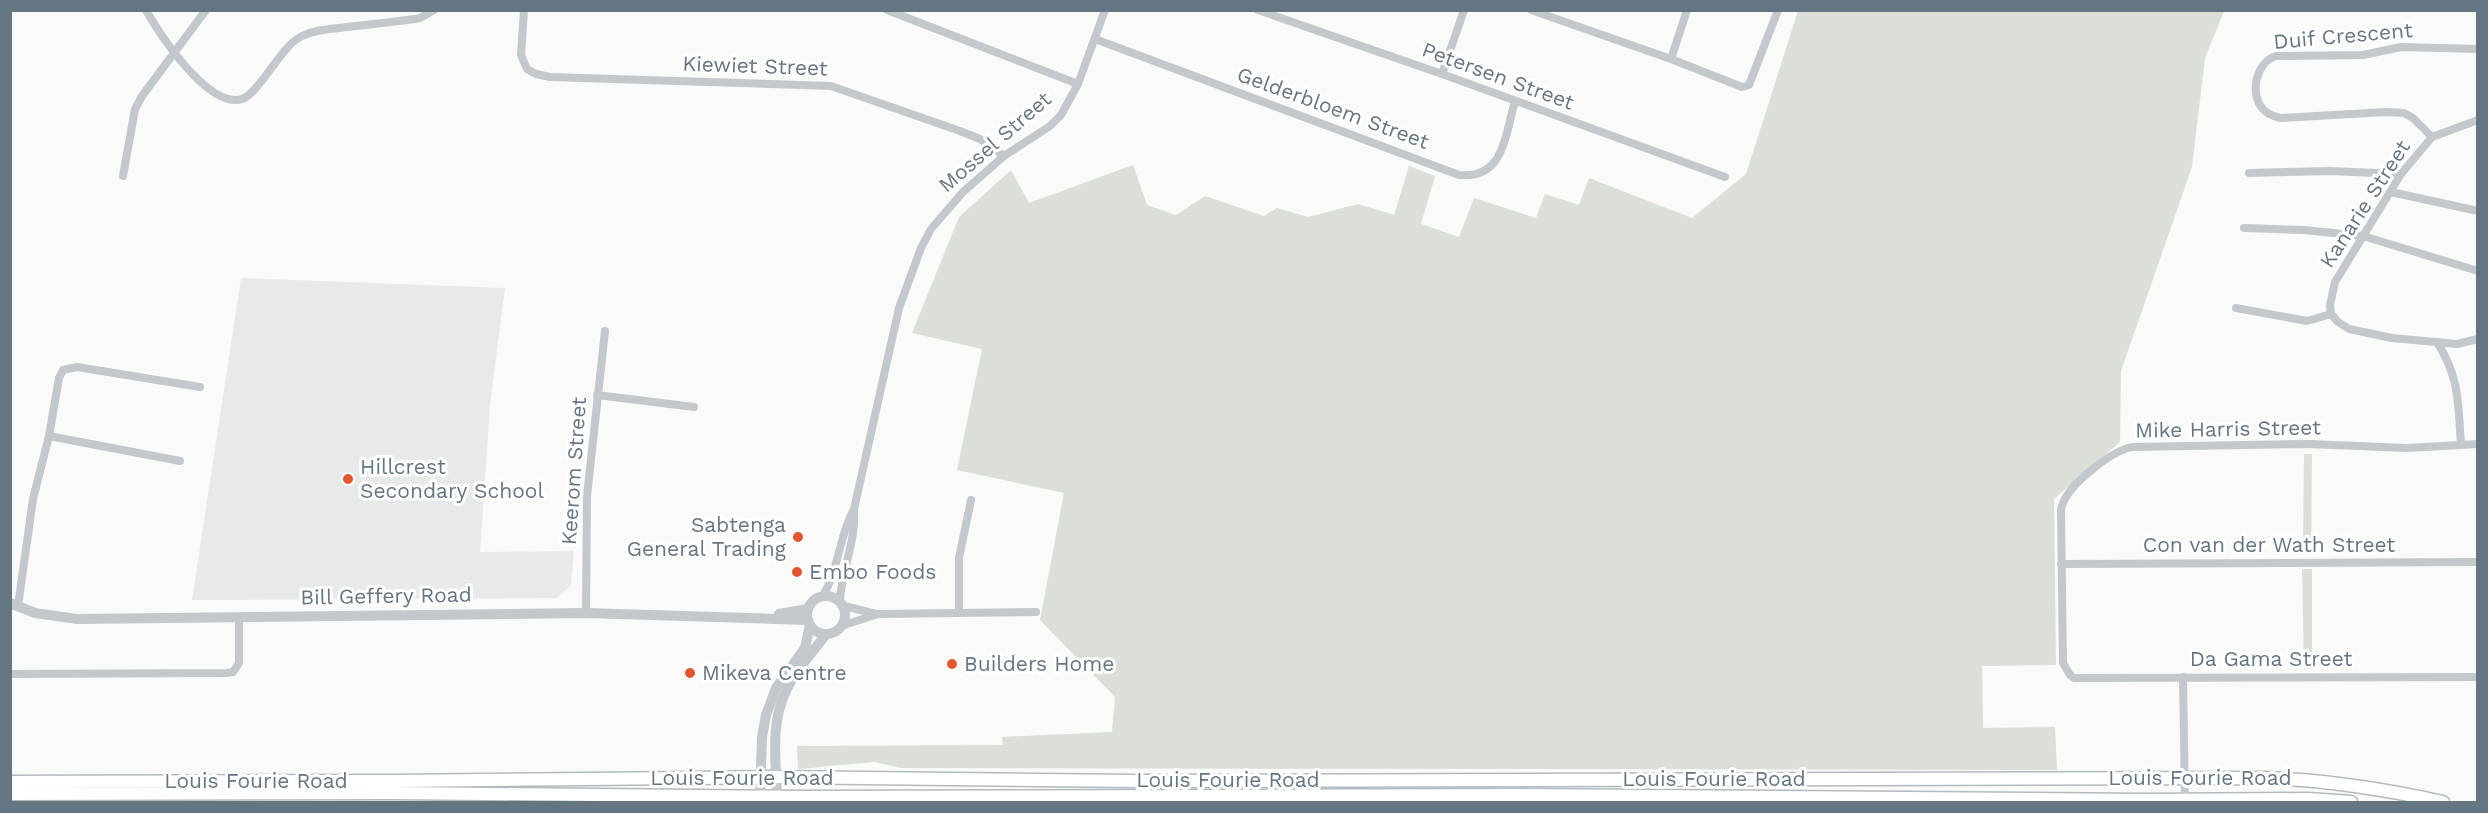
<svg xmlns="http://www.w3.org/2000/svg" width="2488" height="813" viewBox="0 0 2488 813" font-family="'Work Sans',sans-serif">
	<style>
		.built { fill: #e8e9e9 }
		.green { fill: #dadfd7 }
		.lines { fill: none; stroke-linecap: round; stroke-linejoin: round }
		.secondary-casing { stroke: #b3babf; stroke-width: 15 }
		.minor { stroke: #c3c8cc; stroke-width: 8 }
		.tertiary { stroke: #c3c8cc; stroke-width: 10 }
		.secondary { stroke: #fff; stroke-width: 12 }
		.poi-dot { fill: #e4572e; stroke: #fff; stroke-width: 2 }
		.labels { text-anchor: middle; stroke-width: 6; stroke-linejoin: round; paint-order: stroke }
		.street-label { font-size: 21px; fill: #657683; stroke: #fff }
		.poi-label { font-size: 21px; fill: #657683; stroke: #fff; text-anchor: start }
	</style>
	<rect width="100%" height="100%" fill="#fafaf8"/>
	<path class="built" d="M241,278L505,288L490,405L480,552L574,551L571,585L557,598L192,600Z"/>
	<g class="green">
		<path d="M1798,11H2224L2205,58L2192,167L2121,371L2120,442L2054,499L2056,665L1982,666L1983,728L2055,727L2057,770L900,768L875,762L798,769L797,746L1003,745L1002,737L1112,732L1115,697L1040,620L1064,493L957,470L982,349L912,333L959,217L1011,170L1029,203L1133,165L1147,205L1176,215L1205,196L1264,216L1277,208L1308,217L1358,204L1394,215L1409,166L1435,176L1421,224L1459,237L1474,198L1536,218L1545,194L1579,205L1589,178L1692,218L1746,174Z"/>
		<path d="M2304,454H2312L2311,553H2303Z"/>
		<path d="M2302,569H2312V669H2304Z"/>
	</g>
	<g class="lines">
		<g class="secondary-casing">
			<g id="secondary">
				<path d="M10,782L395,781L777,777L1135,781L2265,778C2326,780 2384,789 2443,802"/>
				<path d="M10,794L395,793L800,797L1516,795L2145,800L2308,799L2351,802"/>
			</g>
		</g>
		<g class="minor">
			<path d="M146,10C159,34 218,124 250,94C267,79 283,45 302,36C316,29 332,29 347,27C372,24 396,22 420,18L434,10"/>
			<path d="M524,10L521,55L527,69L536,74L550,77L831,86L960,131L980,139L1004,156"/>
			<path d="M887,10L1078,84"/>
			<path d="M1258,10L1442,74L1725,177"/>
			<path d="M1531,10L1671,59L1742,87L1749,85L1778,10"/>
			<path d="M1095,39L1459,175C1504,180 1505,135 1515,101"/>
			<path d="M1671,59L1687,10"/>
			<path d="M1442,74L1464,10"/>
			<path d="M2478,120L2432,137L2401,174L2335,282L2330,305L2331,314L2338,322L2349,329L2392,338L2457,344L2478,339"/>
			<path d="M2432,137L2413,118L2404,113L2386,112L2280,118C2274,116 2268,115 2263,109C2249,94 2256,62 2276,56L2363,55L2401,47L2478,49"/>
			<path d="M2249,173L2330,171L2401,174"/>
			<path d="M123,176L135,109L142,96L206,10"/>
			<path d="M2391,192L2478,211"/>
			<path d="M2244,228L2304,230L2363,236L2478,271"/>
			<path d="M2236,308L2307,321L2331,314"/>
			<path d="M2437,342C2460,378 2458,404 2461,445"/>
			<path d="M597,395L694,407"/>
			<path d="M49,436L180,461"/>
			<path d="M2478,444L2407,448L2308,444L2131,447C2109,453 2064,487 2061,510L2063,663L2070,675L2074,678L2478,677"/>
			<path d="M2061,564L2478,562"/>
			<path d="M823,596C839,568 839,536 854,509L899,308L921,248L931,229L963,192L1004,156L1050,126L1061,115L1078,84L1105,10"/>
			<path d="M840,601C841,571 856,542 854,512"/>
			<path d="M18,606L33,499L49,436L59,378L63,370L77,367L200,387"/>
			<path d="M844,606L876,614"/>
			<path d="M586,613L587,496L605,331"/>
			<path d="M959,613V558L971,500"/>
			<path d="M844,625L878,614L1036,612"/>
			<path d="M10,674L227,673L233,672L239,663V617"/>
			<path d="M2183,677L2185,802"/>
		</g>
		<g class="tertiary">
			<circle cx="826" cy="615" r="19"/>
			<path d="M10,603L35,613L77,619L586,613L808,620"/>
			<path d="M779,614L808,609"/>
			<path d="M760,796L762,737L766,715L776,688L805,648L810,625"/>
			<path d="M777,796C776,761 770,724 786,691C795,671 813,652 826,634"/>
		</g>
		<use href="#secondary" class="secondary"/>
	</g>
	<g class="poi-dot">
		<circle cx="348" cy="479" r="6"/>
		<circle cx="798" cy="537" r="6"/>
		<circle cx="797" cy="572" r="6"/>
		<circle cx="952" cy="664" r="6"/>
		<circle cx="690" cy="673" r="6"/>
	</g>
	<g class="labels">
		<g class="street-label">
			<text transform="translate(2343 36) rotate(-5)" y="7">Duif Crescent</text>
			<text transform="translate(755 66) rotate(2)" y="7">Kiewiet Street</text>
			<text transform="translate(1498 76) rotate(20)" y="7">Petersen Street</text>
			<text transform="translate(1333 108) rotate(20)" y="7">Gelderbloem Street</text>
			<text transform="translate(995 142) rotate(-41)" y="7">Mossel Street</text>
			<text transform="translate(2365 204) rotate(-57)" y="7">Kanarie Street</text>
			<text transform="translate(2228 429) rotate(-1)" y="7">Mike Harris Street</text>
			<text transform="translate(574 471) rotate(-86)" y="7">Keerom Street</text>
			<text x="2269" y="552">Con van der Wath Street</text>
			<text transform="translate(386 596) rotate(-1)" y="7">Bill Geffery Road</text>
			<text x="2271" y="666">Da Gama Street</text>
			<text x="742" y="785">Louis Fourie Road</text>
			<text x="2200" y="785">Louis Fourie Road</text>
			<text x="1714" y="786">Louis Fourie Road</text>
			<text x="1228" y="787">Louis Fourie Road</text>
			<text x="256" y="788">Louis Fourie Road</text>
		</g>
		<g class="poi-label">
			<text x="360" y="474">Hillcrest<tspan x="360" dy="24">Secondary School</tspan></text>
			<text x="786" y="532" text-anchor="end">Sabtenga<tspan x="786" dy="24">General Trading</tspan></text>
			<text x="809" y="579">Embo Foods</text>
			<text x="964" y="671">Builders Home</text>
			<text x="702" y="680">Mikeva Centre</text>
		</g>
	</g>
	<rect width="2488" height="813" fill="none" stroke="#657683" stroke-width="24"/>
</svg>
